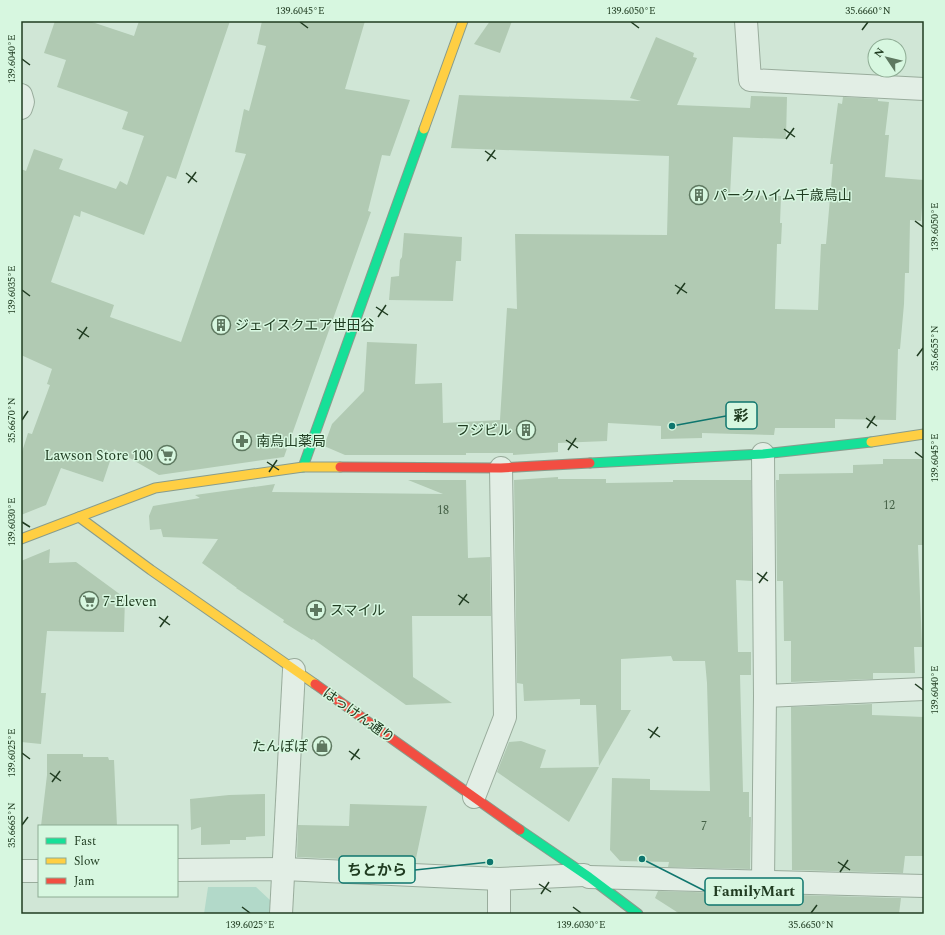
<svg xmlns="http://www.w3.org/2000/svg" width="945" height="935" viewBox="0 0 945 935" font-family="Spectral,'Noto Sans JP',serif">
	<style>
		.green { fill: #b2d9c9 }
		.building { fill: #b1cab3 }
		.lines { fill: none; stroke-linecap: round; stroke-linejoin: round }
		.street-casing { stroke: #99ac9c; stroke-width: 24 }
		.fast-casing { stroke: #889c8c; stroke-width: 11 }
		.slow-casing { stroke: #889c8c; stroke-width: 11 }
		.jam-casing { stroke: #889c8c; stroke-width: 11 }
		.street { stroke: #e2eee5; stroke-width: 22 }
		.fast { stroke: #16e098; stroke-width: 9 }
		.slow { stroke: #ffcf43; stroke-width: 9 }
		.jam { stroke: #f24e42; stroke-width: 9 }
		.ticks { fill: none; stroke: #203c21; stroke-width: 1.5 }
		.labels { text-anchor: middle; stroke-width: 3; stroke-linejoin: round; paint-order: stroke }
		.number-label { font-size: 12px; fill: #446046 }
		.poi-label { font-size: 14px; fill: #203c21; stroke: #d7f7e0; text-anchor: start }
		.street-label { font-size: 14px; fill: #203c21; stroke: #d7f7e0 }
		.leader { fill: none; stroke: #0f766e; stroke-width: 1.5 }
		.callout-dot { fill: #0f766e; stroke: #d7f7e0; stroke-width: 1.5 }
		.callout { fill: #d7f7e0; stroke: #0f766e; stroke-width: 1.5 }
		.callout-label { font-size: 15px; text-anchor: middle; font-weight: bold; fill: #203c21 }
		.neatline { fill: none; stroke: #203c21; stroke-width: 1.5 }
		.ticks-label { font-size: 10px; text-anchor: middle; fill: #203c21 }
	</style>
	<rect width="100%" height="100%" fill="#d0e6d6"/>
	<path class="green" d="M208,887H256L271,901L270,914H204Z"/>
	<g class="building">
		<path d="M55,21H89L134,36L139,21H230L176,179L167,176L144,235L81,211L80,217L74,215L51,282L114,305L110,317L181,342L246,154L235,152L244,109L249,111L266,46L257,44L262,21H365L345,89L410,100L390,156L382,155L368,211L371,212L284,457L159,475L114,449L103,482L61,468L46,505L21,515V455L28,433L32,434L50,385L47,384L52,369L21,355V169L26,171L34,149L63,159L59,169L116,189L120,181L127,185L144,136L122,129L128,112L57,87L66,60L44,53Z"/>
		<path d="M490,21H512L500,53L474,44Z"/>
		<path d="M656,37L694,53L693,57L697,58L677,105L750,108L751,96L787,97L786,139L733,137L730,195L781,196L780,223H782L781,244H777L775,309L818,310L821,244H826L833,164H830L838,103L842,104L843,97L878,99V101L889,102L885,135H889L885,177L924,180L921,221L910,220L909,273H905L904,304L900,349H898L896,420L835,419V428H775L774,435L702,433V438L661,439V426L608,423L607,441L558,443V452L513,455V453H466V455H345L324,446L332,424L364,391L367,342L417,344L415,384L442,383L443,423L500,420L507,308L517,309L515,234L667,235L669,156L451,148L459,95L641,101L630,98Z"/>
		<path d="M404,233L462,237L461,261H456L453,301L389,300L391,277L399,276L400,260L402,257Z"/>
		<path d="M883,459H924V545H918L922,647H914L915,673H873V679L791,682V641H784L783,581H777L776,480H779V474L853,473V465L883,464Z"/>
		<path d="M558,477V479H606V483L673,482V480H751L752,581L736,580L738,652H751V675H740L743,792H749V817H751L750,869L668,867L669,862L620,861L610,850L612,778L650,779V790L710,791L707,683L705,661H673L671,656L621,659V710H631L599,766L596,705H580V699L524,701L523,684L517,683L514,480Z"/>
		<path d="M408,480H466L468,558L490,557L491,616H412L413,677L452,703L406,705L313,639L312,640L283,622L284,620L236,588H237L202,563L218,539L163,537L161,529L150,530L149,516L153,506L200,498L195,495L275,484L272,492L443,494Z"/>
		<path d="M50,549L49,563L76,562L125,598L124,632L47,631L41,693H46L41,744L21,742V561Z"/>
		<path d="M872,704V715L924,717V856H905L903,873L792,870L791,707Z"/>
		<path d="M521,741L546,750L540,768L599,767L569,822L497,772L509,742Z"/>
		<path d="M47,754H83V757H108L109,760H114L117,826H41L47,775Z"/>
		<path d="M265,794V836L246,837V840H230V844L201,845V827L191,830L190,799L229,795Z"/>
		<path d="M350,804L427,806L415,863L388,858V861L297,857L298,825L349,826Z"/>
		<path d="M658,891L762,894L901,898L899,914H680L655,898Z"/>
	</g>
	<g class="lines">
		<g class="street-casing">
			<g id="street">
				<path d="M746,21L750,80L924,89"/>
				<path d="M21,95L23,102L21,108"/>
				<path d="M765,696L924,689"/>
				<path d="M474,797L505,717L501,468"/>
				<path d="M177,870L284,869L499,879"/>
				<path d="M21,871H39"/>
				<path d="M589,877L924,886"/>
				<path d="M763,882L765,696L763,454"/>
				<path d="M281,914L294,670"/>
				<path d="M499,914V879L584,875"/>
			</g>
		</g>
		<g class="fast-casing">
			<g id="fast">
				<path d="M590,463L763,454L871,442"/>
				<path d="M303,467L424,129"/>
				<path d="M520,830L589,877L638,914"/>
			</g>
		</g>
		<g class="slow-casing">
			<g id="slow">
				<path d="M424,129L463,21"/>
				<path d="M871,442L924,434"/>
				<path d="M79,517L151,570L315,684"/>
				<path d="M21,539L155,488L303,467H340"/>
			</g>
		</g>
		<g class="jam-casing">
			<g id="jam">
				<path d="M340,467L501,468L590,463"/>
				<path d="M315,684L520,830"/>
			</g>
		</g>
		<use href="#street" class="street"/>
		<use href="#fast" class="fast"/>
		<use href="#slow" class="slow"/>
		<use href="#jam" class="jam"/>
	</g>
	<path class="ticks" d="M300,22L308,28M631,22L639,28M862,30L868,22M22,59L30,65M784,129L795,137M786,139L794,128M485,151L496,159M487,161L495,150M186,173L197,182M188,183L196,172M915,221L923,227M675,285L687,293M22,290L30,296M677,294L685,283M376,307L388,315M378,317L386,305M77,329L89,337M79,339L87,327M917,356L923,348M866,418L877,426M22,420L28,411M867,428L875,416M566,440L578,448M568,450L576,438M915,452L923,458M267,462L279,470M269,472L277,460M22,522L30,527M757,573L768,581M759,583L767,572M458,595L469,603M459,605L467,594M159,617L170,625M160,627L168,616M915,684L923,690M648,729L660,737M650,738L658,727M349,751L360,759M22,753L30,759M351,760L359,749M50,773L61,781M52,782L60,771M22,825L28,817M838,862L850,870M840,872L848,860M539,884L551,892M541,894L549,882M242,907L250,913M573,907L581,913M811,913L817,905"/>
	<defs>
		<g id="building-ring" transform="scale(1)"><circle r="9.5" fill="#d7f7e0" stroke="#5e7860" stroke-width="1.5"/><path d="M-4-6H4V6H1V3H-1V6H-4ZM-2.5-4.3h1.7v1.8h-1.7ZM.8-4.3h1.7v1.8H.8ZM-2.5-1h1.7V.8h-1.7ZM.8-1h1.7V.8H.8Z" fill="#5e7860"/></g>
		<g id="pharmacy-ring" transform="scale(1)"><circle r="9.5" fill="#d7f7e0" stroke="#5e7860" stroke-width="1.5"/><path d="M-2-6h4v4h4v4h-4v4h-4v-4h-4v-4h4Z" fill="#5e7860"/></g>
		<g id="supermarket-ring" transform="scale(1)"><circle r="9.5" fill="#d7f7e0" stroke="#5e7860" stroke-width="1.5"/><path d="M-6-5.5h2.5l.6 2H6L4.5 2H-2.5L-4.4-4H-6ZM-1.5 3.2a1.3 1.3 0 1 0 .1 0ZM3 3.2a1.3 1.3 0 1 0 .1 0Z" fill="#5e7860"/></g>
		<g id="shop-ring" transform="scale(1)"><circle r="9.5" fill="#d7f7e0" stroke="#5e7860" stroke-width="1.5"/><path d="M-5-2.5h2.3a2.7 3.5 0 0 1 5.4 0H5L5.5 6h-11ZM-1.5-2.5h3a1.5 2.3 0 0 0-3 0Z" fill="#5e7860"/></g>
	</defs>
	<g fill-rule="evenodd">
		<use href="#building-ring" x="699" y="195"/>
		<use href="#building-ring" x="221" y="325"/>
		<use href="#building-ring" x="526" y="430"/>
		<use href="#pharmacy-ring" x="242" y="441"/>
		<use href="#supermarket-ring" x="167" y="455"/>
		<use href="#supermarket-ring" x="89" y="601"/>
		<use href="#pharmacy-ring" x="316" y="610"/>
		<use href="#shop-ring" x="322" y="746"/>
	</g>
	<g class="labels">
		<g class="number-label">
			<text x="889" y="509">12</text>
			<text x="443" y="514">18</text>
			<text x="704" y="830">7</text>
		</g>
		<g class="poi-label">
			<text x="713" y="200">パークハイム千歳烏山</text>
			<text x="235" y="330">ジェイスクエア世田谷</text>
			<text x="512" y="435" text-anchor="end">フジビル</text>
			<text x="256" y="446">南烏山薬局</text>
			<text x="153" y="460" text-anchor="end">Lawson Store 100</text>
			<text x="103" y="606">7-Eleven</text>
			<text x="330" y="615">スマイル</text>
			<text x="308" y="751" text-anchor="end">たんぽぽ</text>
		</g>
		<g class="street-label">
			<text transform="translate(359 715) rotate(35)" y="5">はっけん通り</text>
		</g>
	</g>
	<path class="leader" d="M672 426L726 416M490 862L415 870M642 859L705 891"/>
	<g class="callout-dot">
		<circle cx="672" cy="426" r="4"/>
		<circle cx="490" cy="862" r="4"/>
		<circle cx="642" cy="859" r="4"/>
	</g>
	<g class="callout">
		<rect x="726" y="402" width="31" height="27" rx="4"/>
		<rect x="339" y="856" width="76" height="27" rx="4"/>
		<rect x="705" y="878" width="98" height="27" rx="4"/>
	</g>
	<g class="callout-label">
		<text x="741" y="421">彩</text>
		<text x="377" y="875">ちとから</text>
		<text x="754" y="896">FamilyMart</text>
	</g>
	<rect width="945" height="935" fill="none" stroke="#d7f7e0" stroke-width="44"/>
	<rect x="38" y="825" width="140" height="72" fill="#d7f7e0" stroke="#8eac94"/>
	<rect x="46" y="838" width="20" height="6" fill="#16e098" stroke="#8eac94"/>
	<text x="74" y="845" font-size="12" fill="#203c21">Fast</text>
	<rect x="46" y="858" width="20" height="6" fill="#ffcf43" stroke="#8eac94"/>
	<text x="74" y="865" font-size="12" fill="#203c21">Slow</text>
	<rect x="46" y="878" width="20" height="6" fill="#f24e42" stroke="#8eac94"/>
	<text x="74" y="885" font-size="12" fill="#203c21">Jam</text>
	<g transform="translate(887 58) rotate(305)"><circle r="19" fill="#d7f7e0" stroke="#8eac94"/>
	<path d="M0-3L7 15L0 10L-7 15Z" fill="#5e7860"/>
	<text y="-6" font-size="11" font-weight="bold" text-anchor="middle" fill="#203c21">N</text>
	</g>
	<rect x="22" y="22" width="901" height="891" class="neatline"/>
	<g class="ticks-label">
		<text x="300" y="14">139.6045°E</text>
		<text x="631" y="14">139.6050°E</text>
		<text x="868" y="14">35.6660°N</text>
		<text transform="translate(11 59) rotate(-90)" y="4">139.6040°E</text>
		<text transform="translate(934 227) rotate(-90)" y="4">139.6050°E</text>
		<text transform="translate(11 290) rotate(-90)" y="4">139.6035°E</text>
		<text transform="translate(934 348) rotate(-90)" y="4">35.6655°N</text>
		<text transform="translate(11 420) rotate(-90)" y="4">35.6670°N</text>
		<text transform="translate(934 458) rotate(-90)" y="4">139.6045°E</text>
		<text transform="translate(11 522) rotate(-90)" y="4">139.6030°E</text>
		<text transform="translate(934 690) rotate(-90)" y="4">139.6040°E</text>
		<text transform="translate(11 753) rotate(-90)" y="4">139.6025°E</text>
		<text transform="translate(11 825) rotate(-90)" y="4">35.6665°N</text>
		<text x="250" y="928">139.6025°E</text>
		<text x="581" y="928">139.6030°E</text>
		<text x="811" y="928">35.6650°N</text>
	</g>
</svg>
